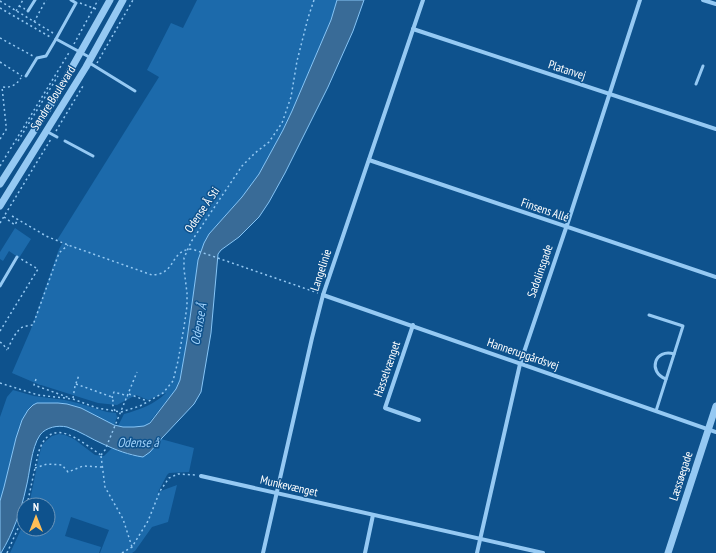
<svg xmlns="http://www.w3.org/2000/svg" width="716" height="553" viewBox="0 0 716 553" font-family="'PT Sans Narrow',sans-serif">
	<style>
		.green { fill: #1c6aab }
		.water { fill: #396b97; stroke: #86c5f7 }
		.lines { fill: none; stroke-linecap: round; stroke-linejoin: round }
		.path { stroke: #95c9f3; stroke-width: 1.5; stroke-dasharray: 2 3; stroke-linecap: butt }
		.service { stroke: #95c9f3; stroke-width: 3 }
		.minor { stroke: #95c9f3; stroke-width: 4 }
		.tertiary { stroke: #95c9f3; stroke-width: 7 }
		.labels { text-anchor: middle; stroke-width: 3; stroke-linejoin: round; paint-order: stroke }
		.street-label { font-size: 12px; fill: #fff; stroke: #0e528d }
		.water-label { font-size: 13px; font-style: italic; fill: #a1d2fb; stroke: #0e528d }
	</style>
	<rect width="100%" height="100%" fill="#0e528d"/>
	<g class="green">
		<path d="M197,0H337L331,20L292,111L283,130L259,174L242,197L209,234L198,260L187,340L180,380L176,389L147,425C139,429 127,428 118,426L124,414C139,410 155,404 166,393L148,400L136,395L117,405L98,403L41,385H40L12,373L31,329L59,249L63,242L57,240L59,237L159,77L147,70L171,23L183,28Z"/>
		<path d="M15,228L31,239L19,258L9,251L3,261L0,259V252Z"/>
		<path d="M13,390L34,396L65,400L78,403L107,412L116,413L117,417L114,425L81,408L58,403L16,438L4,487L0,501V417L7,397Z"/>
		<path d="M59,434L65,435L74,439L95,455L104,456L112,448L133,456L150,452L161,439L194,448L189,472L169,473L167,475L158,492L177,485L168,522L152,527L135,551L132,553H100L109,530L71,517L65,536L101,547L99,553H10L24,523V529H48V505H29L39,456L42,445L47,440L52,436Z"/>
	</g>
	<path class="water" d="M337,0H364L353,31L328,87L285,173L269,202L259,217L239,237L221,250L218,254L211,333L201,392L194,404L162,438L150,452L143,457C129,455 116,450 103,444C91,439 80,431 67,427C58,425 46,427 40,435C31,448 30,473 26,488C21,511 13,533 1,553H0V501L4,487L16,438L22,420L28,410L33,405L37,403H58L67,404L81,408L114,425L123,427H134L144,426L150,423L176,389L180,380L187,340L198,260L204,243L209,234L242,197L259,174L283,130L292,111L331,20Z"/>
	<g class="lines">
		<g class="path">
			<path d="M0,1L53,33"/>
			<path d="M80,3L96,9"/>
			<path d="M19,6L25,9"/>
			<path d="M0,8L52,38"/>
			<path d="M16,11L23,0"/>
			<path d="M34,22L46,0"/>
			<path d="M0,38L33,56"/>
			<path d="M74,44L98,0"/>
			<path d="M0,62L22,76"/>
			<path d="M97,63L133,0"/>
			<path d="M56,131L83,86"/>
			<path d="M0,139L6,130V125L2,87C11,88 16,85 21,78"/>
			<path d="M18,141L58,76"/>
			<path d="M0,166L70,51"/>
			<path d="M12,216L46,236L68,245L152,275C155,275 159,274 162,273C175,267 173,250 192,249L318,293"/>
			<path d="M4,217L15,225L18,219"/>
			<path d="M0,223L51,139"/>
			<path d="M0,331L38,269L21,259"/>
			<path d="M0,342L3,344L7,350"/>
			<path d="M8,349C10,343 17,329 23,327C26,326 30,325 33,325L59,253L68,245"/>
			<path d="M36,379L34,385L70,398"/>
			<path d="M0,383L38,395L73,399L97,408L121,412L140,406L163,393L173,381L178,361L184,327L187,306V293L184,269V258L191,242L242,166L255,153L269,142L282,123L291,97L297,61L308,18L314,0"/>
			<path d="M76,384L112,397"/>
			<path d="M129,394L147,401"/>
			<path d="M73,398L75,386L79,375"/>
			<path d="M115,411L112,403L114,398L112,397L114,392L128,396"/>
			<path d="M101,455L105,450L137,372"/>
			<path d="M101,456L105,487L123,519L132,547"/>
			<path d="M35,468L47,464L62,465L68,472L83,466L102,467"/>
			<path d="M27,505L38,454C50,413 80,441 101,455"/>
			<path d="M7,553L24,515"/>
			<path d="M122,553L132,547L148,521L160,491L169,478L178,474L196,475"/>
		</g>
		<g class="service">
			<path d="M28,11L35,0"/>
			<path d="M56,39L76,3L71,0"/>
			<path d="M88,62L135,91"/>
			<path d="M26,76L37,58L46,56L56,39L91,58"/>
			<path d="M696,84L703,66"/>
			<path d="M46,131L57,137"/>
			<path d="M65,141L93,156"/>
			<path d="M0,286L17,257"/>
			<path d="M649,315L683,326L656,411"/>
			<path d="M666,379C647,372 655,348 674,354"/>
		</g>
		<g class="minor">
			<path d="M703,0L716,4"/>
			<path d="M413,29L716,129"/>
			<path d="M369,160L716,277"/>
			<path d="M323,295L716,432"/>
			<path d="M413,325L385,408L419,420"/>
			<path d="M201,476L543,553"/>
			<path d="M263,553L312,338L323,295L423,0"/>
			<path d="M365,553L373,515"/>
			<path d="M477,553L520,364L568,222L640,0"/>
		</g>
		<g class="tertiary">
			<path d="M0,184L53,101L110,0"/>
			<path d="M0,206L86,67L123,0"/>
			<path d="M668,553L716,406"/>
		</g>
	</g>
	<g class="labels">
		<g class="street-label">
			<text transform="translate(567 70) rotate(18)" y="4">Platanvej</text>
			<text transform="translate(53 98) rotate(-58)" y="4">Søndre Boulevard</text>
			<text transform="translate(202 210) rotate(-56)" y="4">Odense Å Sti</text>
			<text transform="translate(545 210) rotate(19)" y="4">Finsens Allé</text>
			<text transform="translate(321 270) rotate(-72)" y="4">Langelinie</text>
			<text transform="translate(540 271) rotate(-71)" y="4">Sadolinsgade</text>
			<text transform="translate(523 354) rotate(19)" y="4">Hannerupgårdsvej</text>
			<text transform="translate(387 369) rotate(-71)" y="4">Hasselvænget</text>
			<text transform="translate(681 476) rotate(-72)" y="4">Læssøegade</text>
			<text transform="translate(289 486) rotate(13)" y="4">Munkevænget</text>
		</g>
		<g class="water-label">
			<text transform="translate(198 324) rotate(-80)" y="5">Odense Å</text>
			<text x="138" y="447">Odense å</text>
		</g>
	</g>
	<g transform="translate(36 517)"><circle r="19" fill="#0e528d" stroke="#6e97bb"/>
	<path d="M0-3L7 15L0 10L-7 15Z" fill="#ffbf57"/>
	<text y="-6" font-size="11" font-weight="bold" text-anchor="middle" fill="#ffffff">N</text>
	</g>
</svg>
